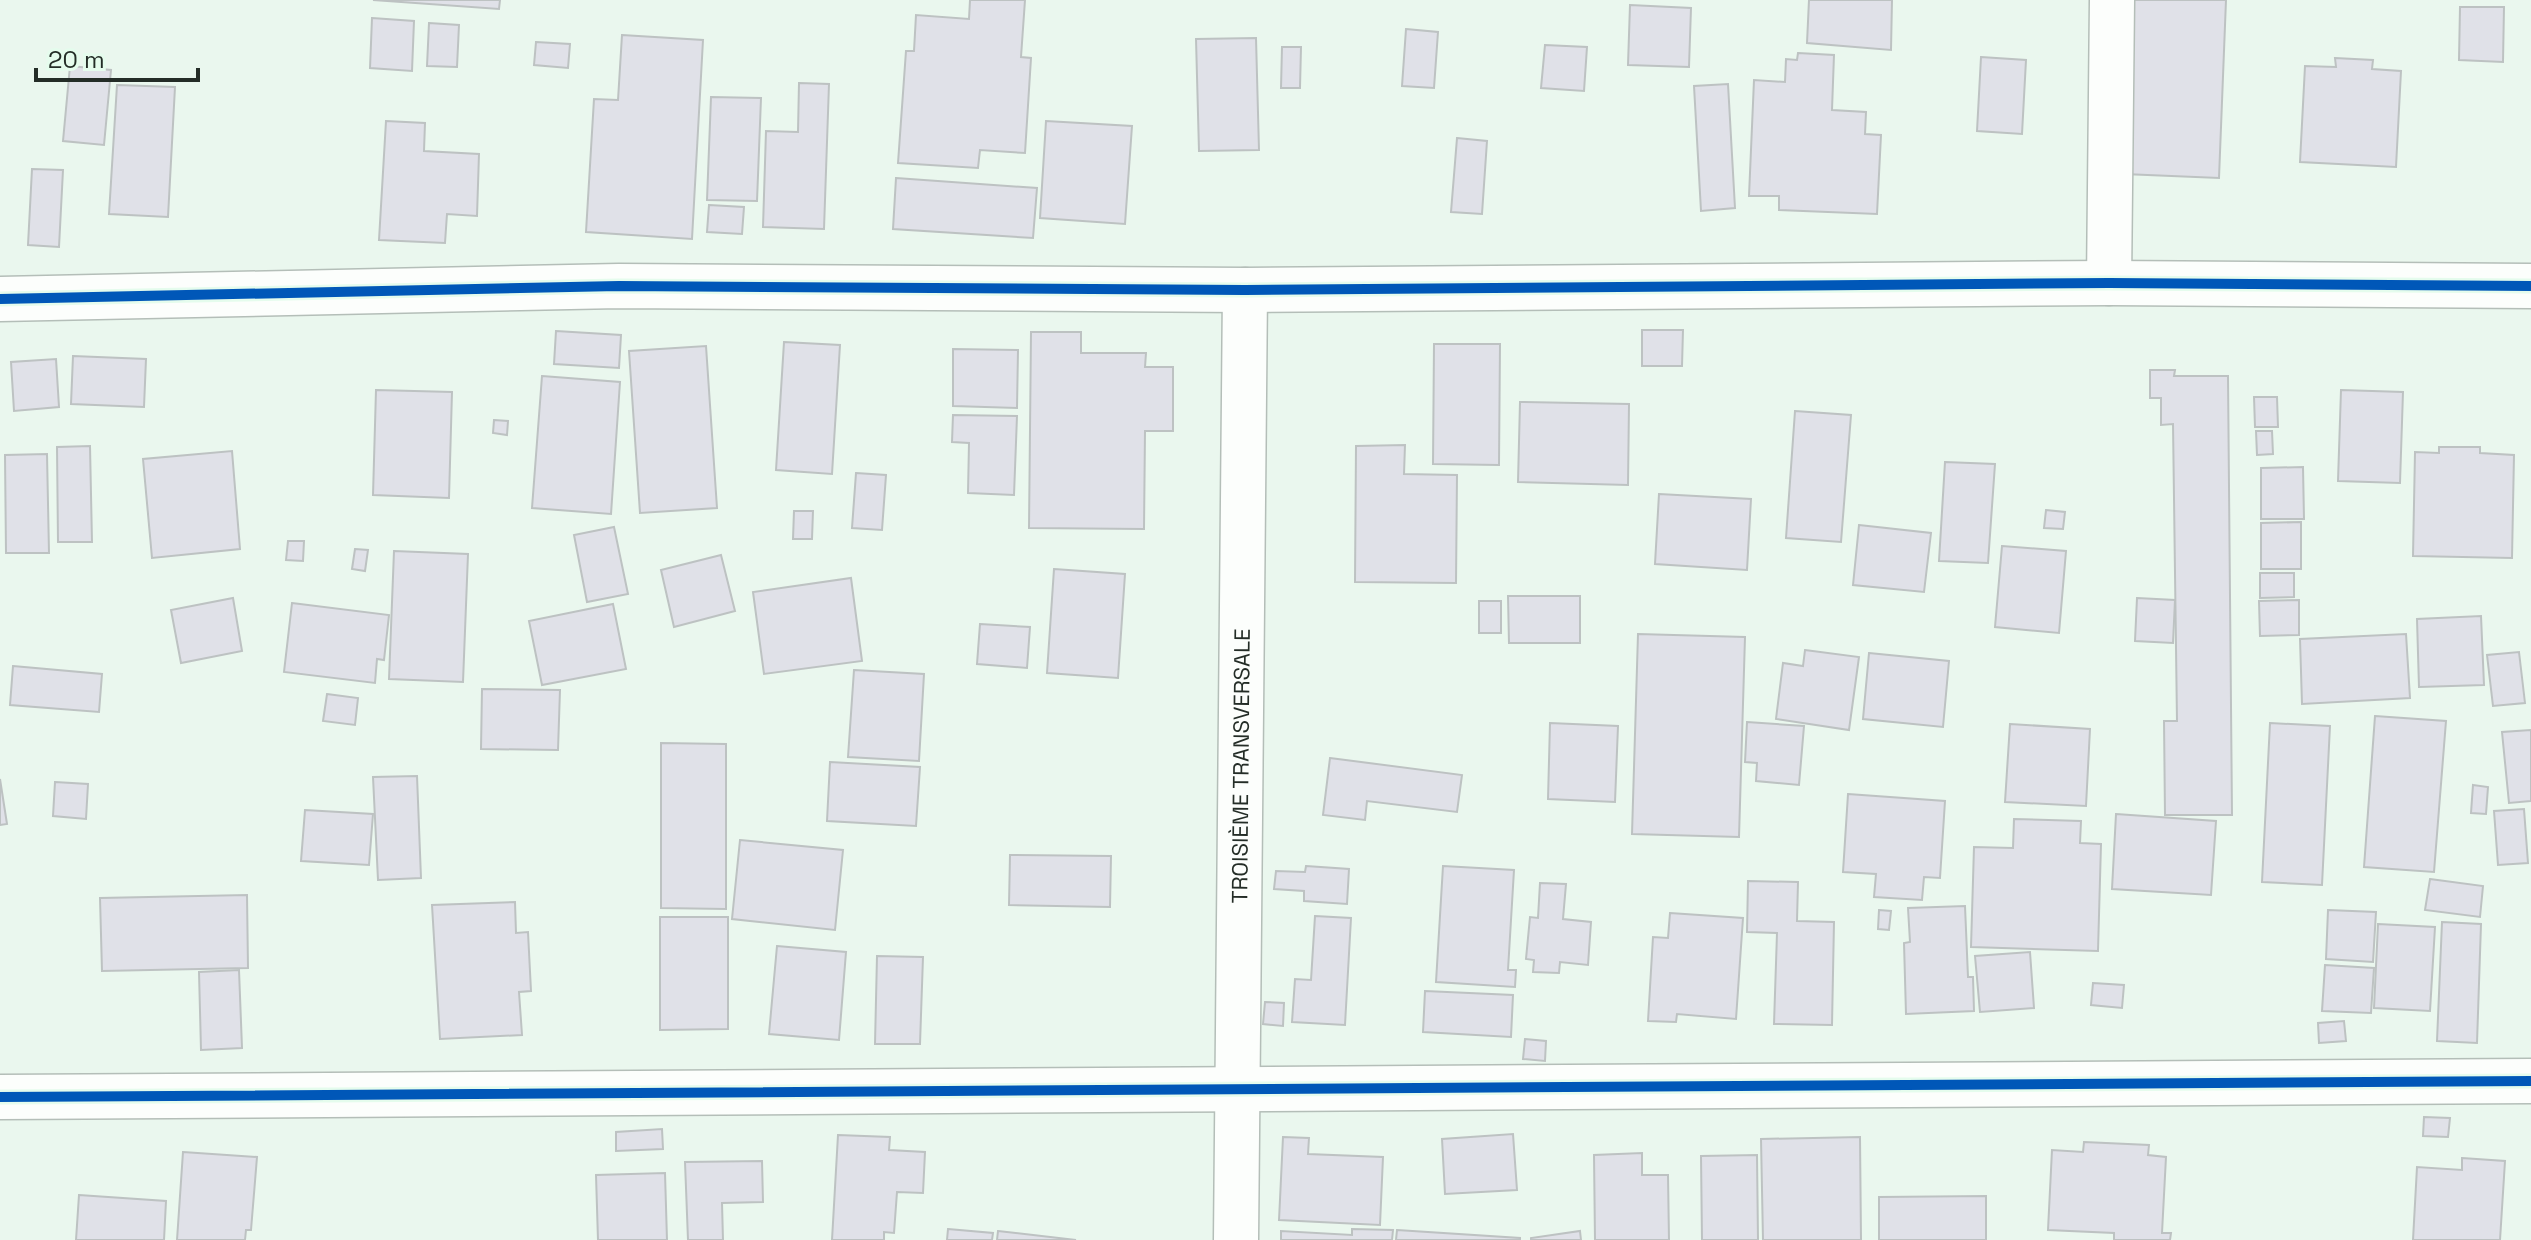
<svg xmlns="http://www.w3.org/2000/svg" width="2531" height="1240" viewBox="0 0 2531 1240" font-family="'Space Grotesk',sans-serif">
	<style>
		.building { fill: #e0e1e8; stroke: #bdc2c2; stroke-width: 2 }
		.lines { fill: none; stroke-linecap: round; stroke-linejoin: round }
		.minor-casing { stroke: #b4beb8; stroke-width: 47 }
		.minor { stroke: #fcfefc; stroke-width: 44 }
		.cycleway-casing { stroke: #e5fced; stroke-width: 15 }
		.cycleway { stroke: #0057b8; stroke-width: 10 }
		.labels { text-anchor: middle; stroke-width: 6; stroke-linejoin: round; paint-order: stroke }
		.street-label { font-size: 22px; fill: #242d27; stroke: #e5fced }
	</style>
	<rect width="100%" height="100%" fill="#eaf7ee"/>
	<g class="building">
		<path d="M373,0H500L499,9Z"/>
		<path d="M970,0H1025L1021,57L1031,58L1025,153L980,150L978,168L898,163L906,51H914L916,15L969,19Z"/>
		<path d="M1809,0H1892L1891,50L1807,43Z"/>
		<path d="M2130,0H2226L2219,178L2124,174Z"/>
		<path d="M1630,5L1691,8L1689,67L1628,65Z"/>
		<path d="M2460,7H2504L2503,62L2459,60Z"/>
		<path d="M372,18L414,21L412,71L370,68Z"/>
		<path d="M429,23L459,25L457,67L427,66Z"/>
		<path d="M1406,29L1438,32L1434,88L1402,86Z"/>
		<path d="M622,35L703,40L692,239L586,232L594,99L618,100Z"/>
		<path d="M1256,38L1259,150L1199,151L1196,39Z"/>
		<path d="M536,42L570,44L568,68L534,65Z"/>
		<path d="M1545,45L1587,47L1584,91L1541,88Z"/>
		<path d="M1282,47H1301L1300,88H1281Z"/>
		<path d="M1798,53L1834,55L1832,110L1866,112L1865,134L1881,135L1877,214L1779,210V196H1749L1754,80L1785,82L1786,59L1797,60Z"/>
		<path d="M1981,57L2026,60L2022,134L1977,131Z"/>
		<path d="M2335,58L2373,60L2372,69L2401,71L2396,167L2300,162L2305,66L2336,67Z"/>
		<path d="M70,66L111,70L104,145L63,141Z"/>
		<path d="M799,83L829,84L824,229L763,227L766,131L798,132Z"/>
		<path d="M1728,84L1735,208L1701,211L1694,86Z"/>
		<path d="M117,85L175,87L168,217L109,214Z"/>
		<path d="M711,97L761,98L757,201L707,200Z"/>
		<path d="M386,121L425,123L424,151L479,154L477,216L447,214L445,243L379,240Z"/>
		<path d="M1046,121L1132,126L1125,224L1040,218Z"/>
		<path d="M1457,138L1487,141L1482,214L1451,212Z"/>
		<path d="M32,169L63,170L59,247L28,245Z"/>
		<path d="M896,178L1037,188L1033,238L893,229Z"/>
		<path d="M709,205L744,207L742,234L707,232Z"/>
		<path d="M1642,330H1683L1682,366H1642Z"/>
		<path d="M556,331L621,335L619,368L554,364Z"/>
		<path d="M1031,332H1081V353H1146L1145,367H1173V431H1145L1144,529L1029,528Z"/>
		<path d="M784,342L840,345L832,474L776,470Z"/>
		<path d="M1434,344H1500L1499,465L1433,464Z"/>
		<path d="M706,346L717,508L640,513L629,351Z"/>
		<path d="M953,349L1018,350L1017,408L953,406Z"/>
		<path d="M73,356L146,359L144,407L71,404Z"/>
		<path d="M56,359L59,407L14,411L11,362Z"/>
		<path d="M2150,370H2175L2174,376H2228L2232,815H2165L2164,721H2177L2173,424L2161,425V398H2150Z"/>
		<path d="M542,376L620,382L611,514L532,508Z"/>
		<path d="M376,390L452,392L449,498L373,495Z"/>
		<path d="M2341,390L2403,392L2400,483L2338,481Z"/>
		<path d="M2254,397H2277L2278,427H2255Z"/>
		<path d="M1520,402L1629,404L1628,485L1518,482Z"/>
		<path d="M1795,411L1851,415L1841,542L1786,538Z"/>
		<path d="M953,415L1017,416L1014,495L968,493L969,443L952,442Z"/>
		<path d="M494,420L508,421L507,435L493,433Z"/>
		<path d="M2256,431H2272L2273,454L2257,455Z"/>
		<path d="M1405,445L1404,474L1457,475L1456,583L1355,582L1356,446Z"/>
		<path d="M90,446L92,542H58L57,447Z"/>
		<path d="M2439,447H2480V453L2514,455L2512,558L2413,556L2415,452L2439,453Z"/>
		<path d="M232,451L240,549L152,558L143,459Z"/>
		<path d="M47,454L49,553H6L5,455Z"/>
		<path d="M1945,462L1995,464L1988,563L1939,561Z"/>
		<path d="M2303,467L2304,519H2261V468Z"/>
		<path d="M856,473L886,475L882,530L852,528Z"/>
		<path d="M1659,494L1751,499L1747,570L1655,564Z"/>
		<path d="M2046,510L2065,512L2063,529L2044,528Z"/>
		<path d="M794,511H813L812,539H793Z"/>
		<path d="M2301,522V569H2261V523Z"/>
		<path d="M1859,525L1931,533L1924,592L1853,585Z"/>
		<path d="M614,527L628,594L587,602L574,535Z"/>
		<path d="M288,541H304L303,561L286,560Z"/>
		<path d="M2002,546L2066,551L2059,633L1995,627Z"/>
		<path d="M355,549L368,550L365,571L352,569Z"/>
		<path d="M394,551L468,554L463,682L389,679Z"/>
		<path d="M721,555L735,611L674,627L661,570Z"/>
		<path d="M1054,569L1125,574L1118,678L1047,673Z"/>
		<path d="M2260,573H2294V597L2260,598Z"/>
		<path d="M851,578L862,661L764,674L753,592Z"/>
		<path d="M1508,596H1580V643H1509Z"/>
		<path d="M233,598L242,651L181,663L171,610Z"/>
		<path d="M2137,598L2175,600L2173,643L2135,641Z"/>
		<path d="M2299,600V635L2260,636L2259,601Z"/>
		<rect x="1479" y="601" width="22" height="32"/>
		<path d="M292,603L389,615L384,660L377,659L375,683L284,672Z"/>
		<path d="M613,604L626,669L542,685L529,621Z"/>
		<path d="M2481,616L2484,685L2419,687L2417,619Z"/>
		<path d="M980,624L1030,627L1027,668L977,664Z"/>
		<path d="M1638,634L1745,637L1739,837L1632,834Z"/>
		<path d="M2406,634L2410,698L2302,704L2300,639Z"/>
		<path d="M1805,650L1859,657L1849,730L1776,719L1783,663L1803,666Z"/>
		<path d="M2519,652L2525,703L2493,706L2487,655Z"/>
		<path d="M1869,653L1949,661L1943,727L1863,719Z"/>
		<path d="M13,666L102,674L99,712L10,705Z"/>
		<path d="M854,670L924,674L919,761L848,757Z"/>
		<path d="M482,689L560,690L558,750L481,749Z"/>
		<path d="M327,694L358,698L355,725L323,721Z"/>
		<path d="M2375,716L2446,721L2434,872L2364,867Z"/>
		<path d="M1747,722L1804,726L1799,785L1756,781L1757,763L1745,762Z"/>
		<path d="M1550,723L1618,726L1615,802L1548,799Z"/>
		<path d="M2270,723L2330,726L2322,885L2262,882Z"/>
		<path d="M2010,724L2090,729L2086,806L2005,802Z"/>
		<path d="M2531,730V801L2509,803L2502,732Z"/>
		<path d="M661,743L726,744V909L661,908Z"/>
		<path d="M1330,758L1462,775L1457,812L1367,801L1365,820L1323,815Z"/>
		<path d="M830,762L920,767L916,826L827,821Z"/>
		<path d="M417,776L421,878L378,880L373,777Z"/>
		<path d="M0,779L7,824L0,825Z"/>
		<path d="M55,782L88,784L86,819L53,816Z"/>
		<path d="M2473,785L2488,787L2486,814L2471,813Z"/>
		<path d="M1848,794L1945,801L1940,878L1924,877L1922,900L1874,897L1876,874L1843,872Z"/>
		<path d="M2524,809L2528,863L2498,865L2494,811Z"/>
		<path d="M305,810L373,814L369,865L301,861Z"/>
		<path d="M2116,814L2216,821L2211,895L2112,889Z"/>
		<path d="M2014,819L2081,821L2080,843L2101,844L2098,951L1971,947L1974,847L2013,848Z"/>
		<path d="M740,840L843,850L835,930L732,919Z"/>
		<path d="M1010,855L1111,856L1110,907L1009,905Z"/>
		<path d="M1306,866L1349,869L1347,904L1304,901V891L1274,889L1276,871L1305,872Z"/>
		<path d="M1443,866L1514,870L1508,970H1516L1515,987L1436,982Z"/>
		<path d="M2430,879L2483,886L2480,917L2425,910Z"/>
		<path d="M1748,881L1798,882L1797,921L1834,922L1832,1025L1774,1024L1777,933L1747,932Z"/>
		<path d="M1540,883L1566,884L1563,919L1591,922L1588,965L1560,962L1559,973L1533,972L1534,960L1526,959L1530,917L1538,918Z"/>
		<path d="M247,895L248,968L102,971L100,898Z"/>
		<path d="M515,902L516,933L528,932L531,991L519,992L522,1035L440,1039L432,905Z"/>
		<path d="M1965,906L1968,977H1973L1974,1011L1906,1014L1904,943L1910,942L1908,908Z"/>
		<path d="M1879,910L1891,911L1889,930L1878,929Z"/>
		<path d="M2328,910L2376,912L2373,962L2326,959Z"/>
		<path d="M1670,913L1743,918L1736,1019L1677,1014L1676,1022L1648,1021L1653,937L1668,938Z"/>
		<path d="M1315,916L1351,918L1345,1025L1292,1022L1295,979L1311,980Z"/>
		<path d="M660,917H728V1029L660,1030Z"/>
		<path d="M2442,922L2481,924L2477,1043L2437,1041Z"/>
		<path d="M2378,924L2435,927L2430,1011L2374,1008Z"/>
		<path d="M777,946L846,952L839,1040L769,1034Z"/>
		<path d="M2030,952L2034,1008L1980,1012L1975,956Z"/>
		<path d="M877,956L923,957L920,1044H875Z"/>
		<path d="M2325,965L2374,968L2371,1013L2322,1011Z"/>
		<path d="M239,970L242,1048L201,1050L199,972Z"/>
		<path d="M2093,983L2124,985L2122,1008L2091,1005Z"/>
		<path d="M1425,991L1513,995L1511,1037L1423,1032Z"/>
		<path d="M1265,1002L1284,1003L1283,1026L1263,1024Z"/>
		<path d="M2344,1021L2346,1041L2319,1043L2318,1023Z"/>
		<path d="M1525,1039L1546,1041L1545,1061L1523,1059Z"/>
		<path d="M2424,1117L2450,1118L2448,1137L2423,1136Z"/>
		<path d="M662,1129L663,1149L616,1151V1132Z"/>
		<path d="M1513,1134L1517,1190L1445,1194L1442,1139Z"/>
		<path d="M838,1135L890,1137L889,1150L925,1152L923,1193L897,1192L894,1233L884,1232V1240H832Z"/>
		<path d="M1283,1137L1309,1138L1308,1154L1383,1157L1380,1225L1279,1220Z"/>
		<path d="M1860,1137L1861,1240H1763L1761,1139Z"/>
		<path d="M2084,1142L2149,1145L2148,1155L2166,1157L2162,1233H2171L2170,1240H2114V1233L2048,1230L2052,1150L2083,1152Z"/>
		<path d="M183,1152L257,1157L251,1230H246L245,1240H177Z"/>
		<path d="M1642,1153V1175H1668L1669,1240H1595L1594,1155Z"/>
		<path d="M1757,1155L1758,1240H1702L1701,1156Z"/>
		<path d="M2462,1158L2505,1161L2500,1240H2413L2417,1167L2462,1170Z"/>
		<path d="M762,1161L763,1202L722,1203L723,1240H688L685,1162Z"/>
		<path d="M665,1173L667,1240H598L596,1175Z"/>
		<path d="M79,1195L166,1201L164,1240H76Z"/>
		<path d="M1986,1196V1240H1879V1197Z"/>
		<path d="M948,1229L993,1233L992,1240H947Z"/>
		<path d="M1352,1229L1393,1230L1392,1240H1281V1231L1352,1235Z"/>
		<path d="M1397,1230L1520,1238V1240H1396Z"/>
		<path d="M998,1231L1076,1240H997Z"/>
		<path d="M1580,1231L1581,1240H1531V1238Z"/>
	</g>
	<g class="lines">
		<g class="minor-casing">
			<g id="minor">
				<path d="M2109,283L2112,0"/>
				<path d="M0,299L619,286L1245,290L2109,283L2531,286"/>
				<path d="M0,1097L2531,1081"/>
				<path id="s1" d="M1236,1240L1245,290"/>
			</g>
		</g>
		<use href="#minor" class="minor"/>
		<g class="cycleway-casing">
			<g id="cycleway">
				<path d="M0,299L619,286L1245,290L2109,283L2531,286"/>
				<path d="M0,1097L2531,1081"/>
			</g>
		</g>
		<use href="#cycleway" class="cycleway"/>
	</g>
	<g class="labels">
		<g class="street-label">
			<text dy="8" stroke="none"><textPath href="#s1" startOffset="474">TROISIÈME TRANSVERSALE</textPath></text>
		</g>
	</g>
	<path d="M36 68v12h162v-12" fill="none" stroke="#242d27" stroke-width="4"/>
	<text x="48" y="68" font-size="24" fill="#242d27" stroke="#e5fced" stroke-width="6" paint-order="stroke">20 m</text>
</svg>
